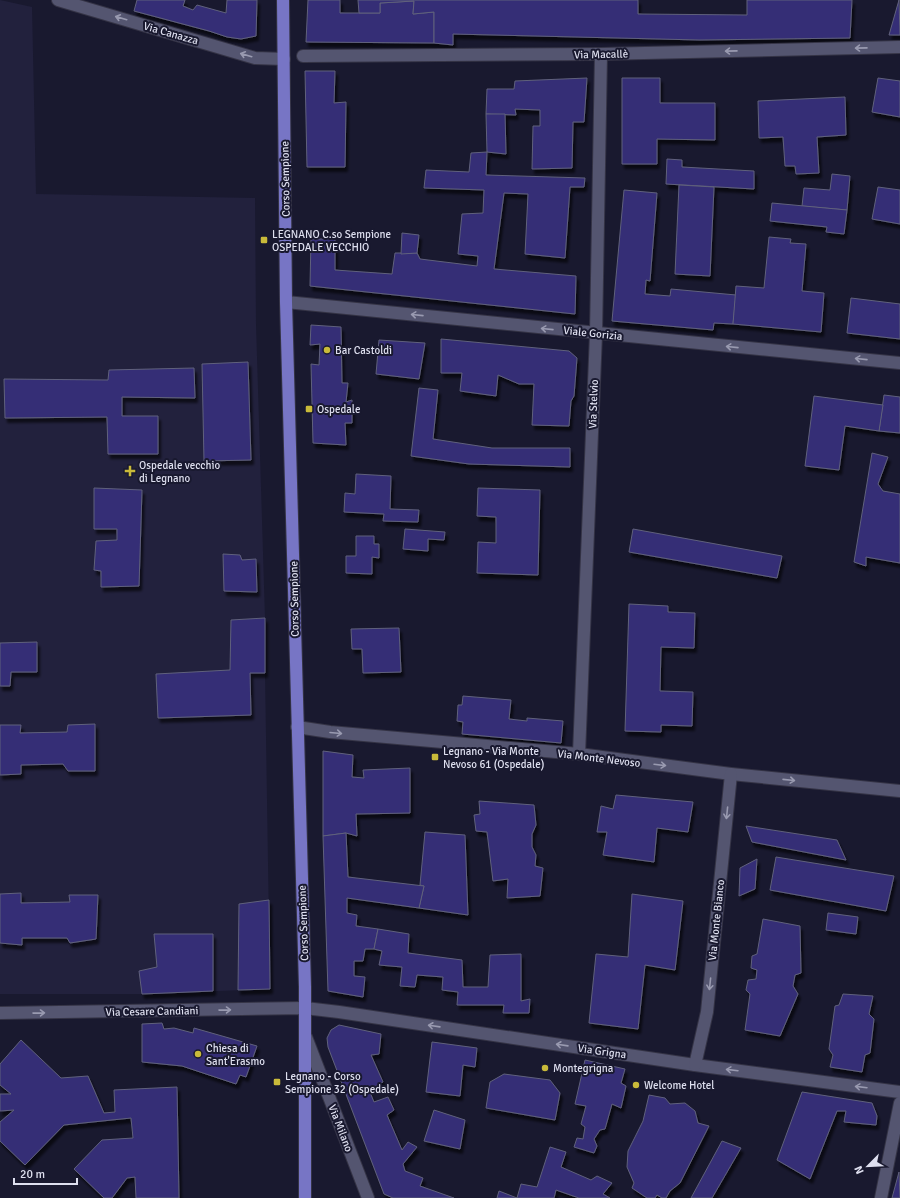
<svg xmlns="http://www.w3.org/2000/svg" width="900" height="1198" viewBox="0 0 900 1198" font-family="Signika,sans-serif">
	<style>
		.built { fill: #22213d }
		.building { fill: #342d76; stroke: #60617c; filter: url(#shadow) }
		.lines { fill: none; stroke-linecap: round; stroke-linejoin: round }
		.minor-casing { stroke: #353446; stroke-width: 14 }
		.primary-casing { stroke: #353446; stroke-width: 14 }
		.minor { stroke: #545570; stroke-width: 12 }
		.primary { stroke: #7775c5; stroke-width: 12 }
		.oneway { stroke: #999ab0 }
		.poi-dot { fill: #c9ba3a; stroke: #19192f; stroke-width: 1.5 }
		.labels { text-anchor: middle; stroke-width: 4; stroke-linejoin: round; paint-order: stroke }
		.street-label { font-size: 11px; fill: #dedfef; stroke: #19192f }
		.poi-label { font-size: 11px; fill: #dedfef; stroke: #19192f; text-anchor: start }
	</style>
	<defs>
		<filter id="shadow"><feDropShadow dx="2.5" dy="4.5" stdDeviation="1" flood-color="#0009"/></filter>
	</defs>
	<rect width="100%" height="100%" fill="#19192f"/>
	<path class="built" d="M0,0L32,7L36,194L255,198L256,324L265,618V673L270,989L142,994H0Z"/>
	<g class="building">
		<path d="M137,0H185L183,6L193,10L197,5L226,13L227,0H257L256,36L241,39L227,37L209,31L134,11Z"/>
		<path d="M308,0H340V13H380V3L414,1L413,14L434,12V43L306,42Z"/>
		<path d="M358,0H638V14L747,15V0H852L850,38L700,40L453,34V45L434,43V12L413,14L414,1L380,3V13H359Z"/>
		<path d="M899,0L900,35H889Z"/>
		<path d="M305,71H335L334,103L346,102L345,167H307Z"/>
		<path d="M587,78L584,122H573L572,168L532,169L533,126H540V110L515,109L516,115L486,114L487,89H514L515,81Z"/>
		<path d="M622,78H660V103H715V140L657,139V164H622Z"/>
		<path d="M878,78L900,81V117L872,112Z"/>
		<path d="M845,97L846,135L817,137L819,173L796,174L795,166H785L783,137L759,138L758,101Z"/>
		<path d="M486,114H505L506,154L487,152Z"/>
		<path d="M487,152L486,175L585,178L584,187H570L565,258L525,254L528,194L504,193L494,269L576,276L575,314L310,286L311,239H335V270L392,274L395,253H417L420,259L477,266L478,256L458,254L462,214L483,213L484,190L424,188L426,170L469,172L471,153Z"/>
		<path d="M667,159L682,160V167L754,171V189L666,184Z"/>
		<path d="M832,174L850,176L847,210L802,206L804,188L830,190Z"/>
		<path d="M679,185L714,187L710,276L675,274Z"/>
		<path d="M878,187L900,190V224L872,219Z"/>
		<path d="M624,190L657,193L650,281L646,280L645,294L670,296L671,289L736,295L733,324L714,323L713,330L612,321Z"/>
		<path d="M772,203L847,210L844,234L826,232L827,227L770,221Z"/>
		<path d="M402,233L419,235L417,253L401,254Z"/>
		<path d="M769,237L791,239L790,243L806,244L802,291L824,293L821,332L733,324L736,286L764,288Z"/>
		<path d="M851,298L900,304V339L847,333Z"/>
		<path d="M311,325L341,327L342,383H348L346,402L352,400V423H345L346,445L313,443L311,364L319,365L320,344L310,345Z"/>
		<path d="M441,339L569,351L577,358L574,396L571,401L569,426L532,425L534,384H519L498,375L496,396L460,391L462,373H441Z"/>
		<path d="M379,340L425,343L419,379L376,374Z"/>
		<path d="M248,362L251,460L204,461L202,364Z"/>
		<path d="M194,368L195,398L122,397V416H158V454H108L107,417L5,418L4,379L108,380L109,370Z"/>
		<path d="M419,388L438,390L433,439L492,448H570V467L469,464L411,456Z"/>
		<path d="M884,395L900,397V433L879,431Z"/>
		<path d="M814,396L883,405L879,431L845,426L839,470L805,466Z"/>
		<path d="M872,453L888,457L878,484L883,491L900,494V563L866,557V566L854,562Z"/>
		<path d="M356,474L391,476L390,509L419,510L418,522L383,521L384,514L344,512L345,493L355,494Z"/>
		<path d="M94,488L142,490L139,586L101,587V571L94,570L96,541L117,540V529H94Z"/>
		<path d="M478,488L540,490L538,575L477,573L478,542L496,543V517L477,516Z"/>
		<path d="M405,529L445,532L444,540L428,539V551L403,549Z"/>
		<path d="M633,529L782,556L777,578L629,552Z"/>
		<path d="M356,536H374V544H379V558L372,557V574L346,573V556H356Z"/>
		<path d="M223,554L240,555L242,560L256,559L257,592L224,591Z"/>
		<path d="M629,604L668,606V612L695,613L694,648L661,647L660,691L693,692L692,726L661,725V732L625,731Z"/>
		<path d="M265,618V673H250L251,715L158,718L156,674L230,670L231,620Z"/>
		<path d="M399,628L401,672L363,673L362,649H352L351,629Z"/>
		<path d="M37,642V672H11L10,686H0V643Z"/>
		<path d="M463,696L511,700L509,719L527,721V718L563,721L561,743L462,734L463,722L457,721L458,705H462Z"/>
		<path d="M95,724V771H68L63,764L21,765V774L0,775V725H21L20,733L67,732L68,725Z"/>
		<path d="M323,751L353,755L352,777L364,778L363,770L410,768V813L356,814L357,836L346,833L323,836Z"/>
		<path d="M616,795L693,802L688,832L657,828L654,862L603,855L607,832H597L601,806L613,809Z"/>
		<path d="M479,801L534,805L536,825L532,834V847L536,855L535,866L543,868L540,896L507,898L508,879L493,881L487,832L476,831L474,815L480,814Z"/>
		<path d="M746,826L837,840L846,860L752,842Z"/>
		<path d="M425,832L465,835L468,915L419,908L424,886L420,885Z"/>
		<path d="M346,833L348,877L424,886L419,908L347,898V913L357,915L356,926L378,929L374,949H365L363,961H354V976L365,977L363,997L328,991L323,836Z"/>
		<path d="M776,857L894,876L886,911L770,890Z"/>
		<path d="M757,859L755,889L739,896L740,868Z"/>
		<path d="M21,893V903L70,902L69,895H98L96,939L70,943L67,938H22V945L0,943V894Z"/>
		<path d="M632,894L683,901L675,970L645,965L638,1029L589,1023L596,954L628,957Z"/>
		<path d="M269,900L270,989L238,990L239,904Z"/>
		<path d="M828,913L858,917L856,934L826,930Z"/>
		<path d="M763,919L800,926L801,973L795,975L793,986L798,994L780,1036L745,1030L750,994L746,990L748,980L756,979L757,970L751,968L752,956L757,954Z"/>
		<path d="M378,929L409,934L408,953L462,960L463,987H488L490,955L521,954V1001L530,999L529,1013H503L504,1005H457L458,992L442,990L443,977L417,975L415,987L400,986L402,967L379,965L382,951L374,949Z"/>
		<path d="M154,934H213V991L142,994L139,971L157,967Z"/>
		<path d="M843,994L873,996L869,1014L874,1019L870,1053L865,1055L862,1072L830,1067L833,1055L829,1049L835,1006L839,1005Z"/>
		<path d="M162,1023L164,1029L174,1028L193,1033L194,1028L257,1046L246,1077L240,1075L236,1084L182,1066L142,1062V1024Z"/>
		<path d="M339,1025L381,1034L379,1054L371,1055L383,1082L369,1090L374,1102L388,1097L394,1110L387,1115L402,1150L408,1142L417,1147L403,1164L405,1171L423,1178L420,1186L454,1198H393L384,1194L328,1047L327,1038L331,1030Z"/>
		<path d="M21,1040L61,1078L88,1076L104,1113L115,1112L114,1090L177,1087L179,1198H136L135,1177L127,1178L112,1198H104L74,1169L102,1140L133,1138L131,1118L64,1125L25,1165L0,1141V1122L14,1110L0,1111V1094H11L0,1085V1064Z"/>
		<path d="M432,1042L477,1048L475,1067L463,1065L460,1096L426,1092Z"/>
		<path d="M585,1060L625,1069L621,1083L626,1086L621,1108L612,1104L605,1129L600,1130L594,1139L597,1146L594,1153L574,1147L577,1138L583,1139L585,1127L581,1124L586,1106L575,1104Z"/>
		<path d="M504,1074L550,1080L560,1093L555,1120L486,1108L490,1082Z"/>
		<path d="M802,1092L872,1103L877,1116L876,1125L844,1122L846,1111H837L810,1179L777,1160Z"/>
		<path d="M649,1095L665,1098L670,1104L685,1103L695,1111L698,1123L709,1126L680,1183L670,1191L666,1198H662L657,1195L655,1198H647L632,1188L634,1183L627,1167L628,1151L643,1121Z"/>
		<path d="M434,1110L465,1120L460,1149L424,1141Z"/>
		<path d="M722,1141L741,1148L712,1198H691Z"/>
		<path d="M550,1147L566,1152L561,1167L591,1180L597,1176L612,1183L603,1194L610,1198H579L556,1190L554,1198H497L499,1191L517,1198L521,1184L537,1187Z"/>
		<path d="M899,1172L900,1198H892Z"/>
	</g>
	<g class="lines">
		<g class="minor-casing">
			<g id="minor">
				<path d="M58,0L255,58L284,59"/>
				<path d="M303,56L601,54L900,47"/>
				<path d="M286,302L900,363"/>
				<path d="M297,727L330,732L579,754L731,774L900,791"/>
				<path d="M579,754L596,334L601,54"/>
				<path d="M0,1013L305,1008L339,1012L695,1065L900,1092"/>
				<path d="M306,1037L368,1198"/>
				<path d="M695,1065L707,1012L731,774"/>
				<path d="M881,1198L900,1103"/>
			</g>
		</g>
		<g class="primary-casing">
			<path id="primary" d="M283,0L286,302L305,987V1198"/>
		</g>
		<use href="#minor" class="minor"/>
		<use href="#primary" class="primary"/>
	</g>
	<defs><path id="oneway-shaft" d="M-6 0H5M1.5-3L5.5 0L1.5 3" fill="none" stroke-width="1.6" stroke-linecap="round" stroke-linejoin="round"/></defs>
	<g class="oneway">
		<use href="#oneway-shaft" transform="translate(121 18) rotate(-164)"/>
		<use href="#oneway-shaft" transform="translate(861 48) rotate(179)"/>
		<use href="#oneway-shaft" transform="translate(731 51) rotate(179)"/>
		<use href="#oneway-shaft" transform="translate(246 55) rotate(-164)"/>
		<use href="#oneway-shaft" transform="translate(417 315) rotate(-174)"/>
		<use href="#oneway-shaft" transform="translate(547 329) rotate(-174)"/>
		<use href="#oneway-shaft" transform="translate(732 347) rotate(-174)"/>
		<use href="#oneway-shaft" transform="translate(861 359) rotate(-174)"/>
		<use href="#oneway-shaft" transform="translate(336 733) rotate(5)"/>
		<use href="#oneway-shaft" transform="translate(660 765) rotate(7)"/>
		<use href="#oneway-shaft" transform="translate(789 780) rotate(6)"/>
		<use href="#oneway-shaft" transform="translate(727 813) rotate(96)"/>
		<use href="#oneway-shaft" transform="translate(710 984) rotate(96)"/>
		<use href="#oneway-shaft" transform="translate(225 1010) rotate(-1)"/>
		<use href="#oneway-shaft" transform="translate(39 1013) rotate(-1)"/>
		<use href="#oneway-shaft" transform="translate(434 1026) rotate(-172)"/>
		<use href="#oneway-shaft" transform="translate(562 1045) rotate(-172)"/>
		<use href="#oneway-shaft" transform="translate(732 1070) rotate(-173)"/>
		<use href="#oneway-shaft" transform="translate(861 1087) rotate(-173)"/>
	</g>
	<g class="poi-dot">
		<rect x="260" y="236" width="8" height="8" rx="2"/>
		<circle cx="327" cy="350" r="4"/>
		<rect x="305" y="405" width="8" height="8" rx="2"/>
		<path d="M128 465h4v4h4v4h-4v4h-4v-4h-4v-4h4z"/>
		<rect x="431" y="753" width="8" height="8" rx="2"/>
		<circle cx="198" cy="1054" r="4"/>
		<circle cx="545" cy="1068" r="4"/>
		<rect x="273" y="1078" width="8" height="8" rx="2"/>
		<circle cx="636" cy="1085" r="4"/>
	</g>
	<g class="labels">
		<g class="street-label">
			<text transform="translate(171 33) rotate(16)" y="4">Via Canazza</text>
			<text transform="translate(601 54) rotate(-1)" y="4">Via Macallè</text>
			<text transform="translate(285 179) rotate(-91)" y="4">Corso Sempione</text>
			<text transform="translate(593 333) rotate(6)" y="4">Viale Gorizia</text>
			<text transform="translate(593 404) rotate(-88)" y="4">Via Stelvio</text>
			<text transform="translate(294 599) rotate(-91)" y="4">Corso Sempione</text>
			<text transform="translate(599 758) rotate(7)" y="4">Via Monte Nevoso</text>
			<text transform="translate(716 920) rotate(-84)" y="4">Via Monte Bianco</text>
			<text transform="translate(303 923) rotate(-92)" y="4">Corso Sempione</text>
			<text transform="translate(152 1011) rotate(-1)" y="4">Via Cesare Candiani</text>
			<text transform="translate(602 1051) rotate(8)" y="4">Via Grigna</text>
			<text transform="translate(341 1128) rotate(69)" y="4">Via Milano</text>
		</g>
		<g class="poi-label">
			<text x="272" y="238">LEGNANO C.so Sempione<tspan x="272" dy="13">OSPEDALE VECCHIO</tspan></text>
			<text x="335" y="354">Bar Castoldi</text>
			<text x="317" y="413">Ospedale</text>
			<text x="139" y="469">Ospedale vecchio<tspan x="139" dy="13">di Legnano</tspan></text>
			<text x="443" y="755">Legnano - Via Monte<tspan x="443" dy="13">Nevoso 61 (Ospedale)</tspan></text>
			<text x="206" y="1052">Chiesa di<tspan x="206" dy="13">Sant'Erasmo</tspan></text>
			<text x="553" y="1072">Montegrigna</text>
			<text x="285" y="1080">Legnano - Corso<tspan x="285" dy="13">Sempione 32 (Ospedale)</tspan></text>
			<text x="644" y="1089">Welcome Hotel</text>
		</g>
	</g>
	<g transform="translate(868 1166) rotate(246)" stroke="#19192f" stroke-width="3" paint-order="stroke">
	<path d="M0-3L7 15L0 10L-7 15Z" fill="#dedfef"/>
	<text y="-6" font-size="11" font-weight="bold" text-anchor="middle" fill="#dedfef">N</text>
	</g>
	<path d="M14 1178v6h63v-6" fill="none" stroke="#dedfef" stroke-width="2"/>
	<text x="20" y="1178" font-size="12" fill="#dedfef" stroke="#19192f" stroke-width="3" paint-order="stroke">20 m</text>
</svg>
